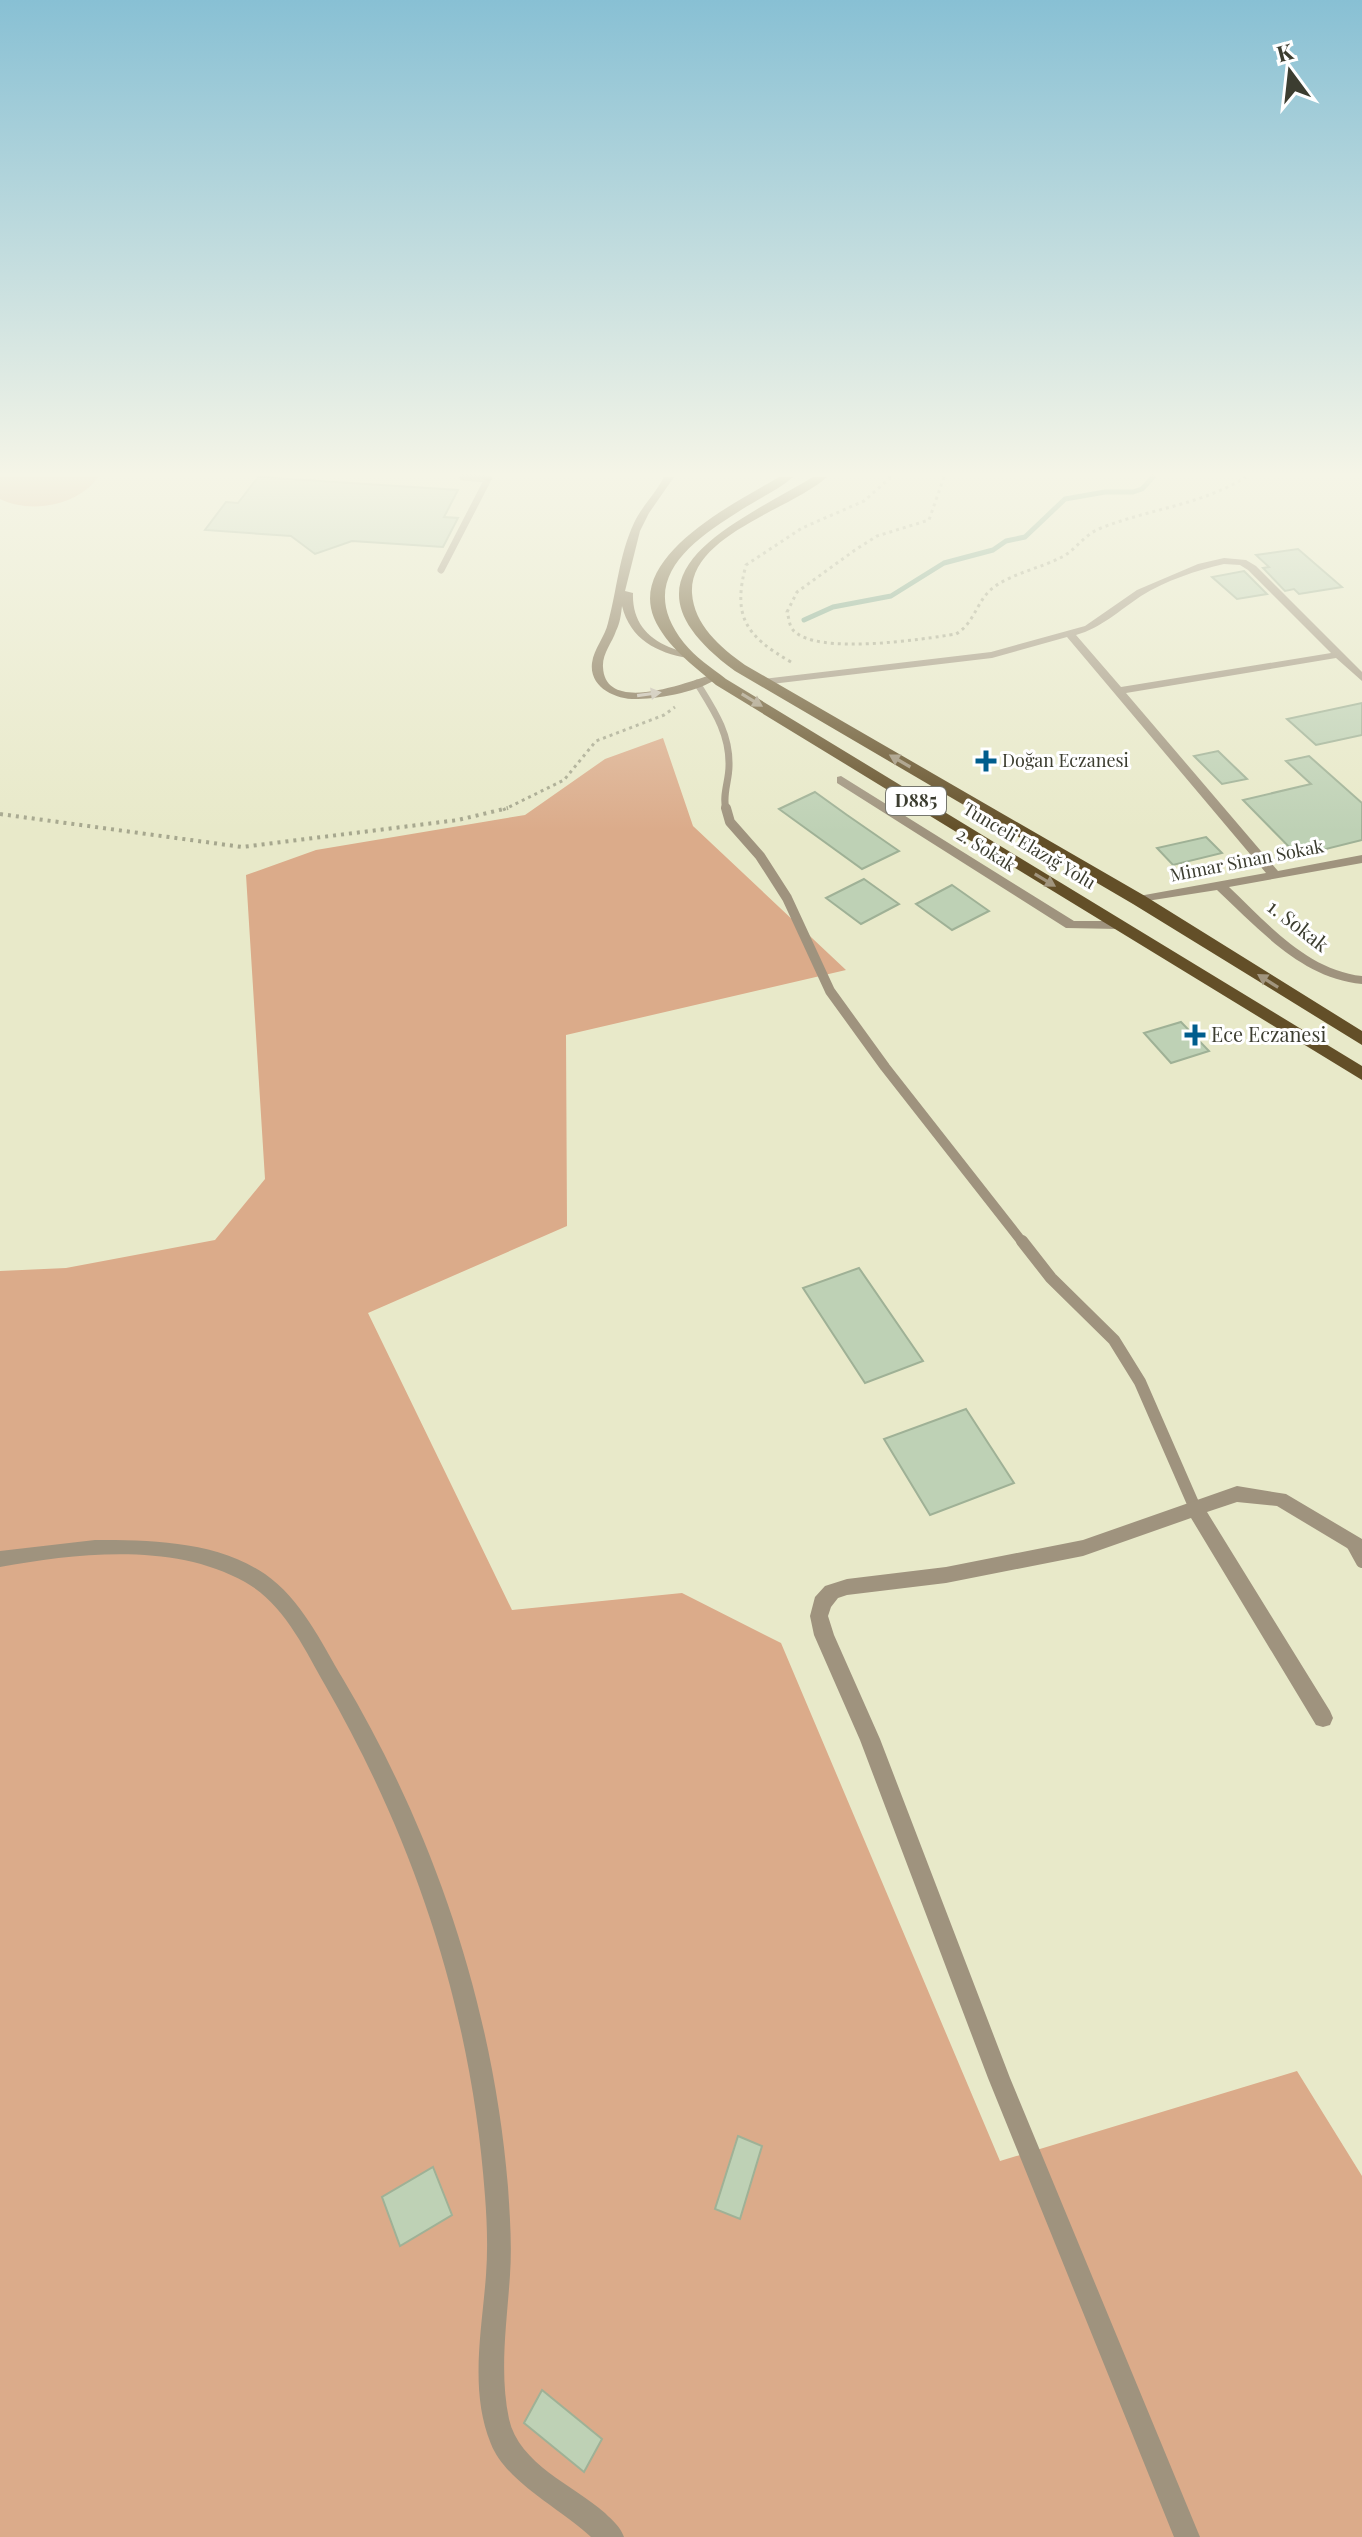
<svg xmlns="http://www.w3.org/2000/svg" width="1362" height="2537" viewBox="0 0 1362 2537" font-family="'Playfair Display',serif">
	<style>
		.forest { fill: #dbab8a }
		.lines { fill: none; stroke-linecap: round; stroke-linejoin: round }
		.stream { stroke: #7da68d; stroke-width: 5 }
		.building { fill: #bed1b5; stroke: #9fb196; stroke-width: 2 }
		.path-far1 { stroke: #a6a78e; stroke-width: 3; stroke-dasharray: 3 4; stroke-linecap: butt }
		.path { stroke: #a6a78e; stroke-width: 4; stroke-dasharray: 3 5; stroke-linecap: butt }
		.lane-far2 { stroke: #9f937e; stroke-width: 7 }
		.lane-far1 { stroke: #9f937e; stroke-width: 10 }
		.lane { stroke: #9f937e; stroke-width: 12 }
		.street { fill: #9f937e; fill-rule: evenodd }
		.secondary { fill: #7c6b4d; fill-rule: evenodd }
		.primary { fill: #634f28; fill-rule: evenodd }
		.oneway { fill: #c4bcaf }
		.oneway2 { fill: #a1957e }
		.poi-dot { fill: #005d8d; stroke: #fff; stroke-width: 3 }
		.labels { text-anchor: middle; stroke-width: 6; stroke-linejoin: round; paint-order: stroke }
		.far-poi-label { font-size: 18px; fill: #3c3d30; stroke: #fff; text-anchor: start }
		.shield { fill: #fff; stroke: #76776e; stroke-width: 2 }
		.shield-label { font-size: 18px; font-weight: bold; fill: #3c3d30 }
		.far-street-label { font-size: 18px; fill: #3c3d30; stroke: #fff }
		.street-label { font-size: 20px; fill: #3c3d30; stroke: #fff }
		.poi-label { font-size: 20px; fill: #3c3d30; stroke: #fff; text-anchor: start }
	</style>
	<rect width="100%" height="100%" fill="#e8e9c9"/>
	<g class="forest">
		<path d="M0,477H98C78,506 30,514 0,499Z"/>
		<path d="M663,738L693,826L846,970L566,1035L567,1226L368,1313L512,1610L682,1593L781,1643L1000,2161L1297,2071L1362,2176V2537H0V1271L66,1268L215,1240L265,1179L246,875L316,850L525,815L605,759Z"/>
	</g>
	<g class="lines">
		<path class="stream" d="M804,620L833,607L891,596L944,563L993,550L1006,541L1025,537L1065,499L1105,492H1133L1142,489L1153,477"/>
	</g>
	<g class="building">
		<path d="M258,477L458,490L444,517L458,518L443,547L352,541L315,554L291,536L205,530L226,502L238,503Z"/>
		<path d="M1298,549L1342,587L1299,594L1294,589L1285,591L1263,568L1269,567L1256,555Z"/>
		<path d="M1244,571L1267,594L1237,599L1212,577Z"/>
		<path d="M1362,703V735L1316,745L1287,719Z"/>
		<path d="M1218,751L1247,779L1222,784L1194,756Z"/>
		<path d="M1309,756L1362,803V840L1298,856L1243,800L1311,784L1286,761Z"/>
		<path d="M815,792L847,815L899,851L862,869L779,809Z"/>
		<path d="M1206,837L1222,853L1173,865L1157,848Z"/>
		<path d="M864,879L899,904L861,924L826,898Z"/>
		<path d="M952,885L989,911L952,930L916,904Z"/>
		<path d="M1181,1022L1209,1051L1171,1063L1144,1033Z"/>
		<path d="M859,1268L923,1361L865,1383L803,1288Z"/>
		<path d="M966,1409L1014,1483L930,1515L884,1439Z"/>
		<path d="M738,2136L762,2146L740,2219L715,2209Z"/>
		<path d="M433,2167L452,2215L400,2246L382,2197Z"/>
		<path d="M542,2390L602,2439L584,2472L524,2423Z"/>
	</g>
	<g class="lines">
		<g class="path-far1">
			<path d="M944,477L929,520L877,536L855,550L797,592L787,612C789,617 789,626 793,630C816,656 924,639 956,634C975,623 977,599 994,587C1013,573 1041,568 1062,557C1076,550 1083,535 1101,528C1149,509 1201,505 1246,477"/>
			<path d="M791,662C746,636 732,617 746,565L802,528L864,501L891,477"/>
			<path d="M503,810L564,780L596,741L664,715L675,707"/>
		</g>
		<path class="path" d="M0,814L242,847L458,820L508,808"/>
		<g class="lane-far2">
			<path d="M441,570L488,479L463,477"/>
			<path d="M697,683C713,709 730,733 729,766C729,781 722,795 726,810"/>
		</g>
		<path class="lane-far1" d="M726,808L730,822L760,856L787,898L830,991L885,1067L1023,1243"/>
		<g class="lane">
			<path d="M1022,1241L1051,1278L1114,1340L1140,1382L1195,1508"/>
			<path d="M1351,1542L1362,1562"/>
		</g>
		<g class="street">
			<path d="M1224,558L1246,560L1256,566L1362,672V681L1336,658L1126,693L1278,871L1362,855V863L1229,887C1267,923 1307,970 1362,976V984C1301,978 1259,929 1217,890L1134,903V897L1139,896L1266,873L1067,637L992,658L763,685L757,682L763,679L991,652L1085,626L1137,590L1198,564ZM1224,564L1240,565L1248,570L1331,653L1121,687L1076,635C1101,628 1120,610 1141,596C1165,581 1197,570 1224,564Z"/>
			<path d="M841,776L1074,921H1119L1126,925L1119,929L1066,928L837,783V777Z"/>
			<path d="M1237,1486L1286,1494L1362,1539V1557L1277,1506L1237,1502L1207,1512L1330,1711L1333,1718L1330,1725L1323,1727L1316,1725L1191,1518L1083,1556L946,1583L847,1595L838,1598L831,1607L828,1616L834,1635L880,1739L1010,2078L1200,2537H1174L988,2078L860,1740L814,1635L810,1616L815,1597L825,1586L847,1579L946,1567L1083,1540Z"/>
			<path d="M95,1540C152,1540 216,1541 265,1574C301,1599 321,1642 343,1679C435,1834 493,2007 508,2187C510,2217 512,2246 510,2275C507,2322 499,2372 509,2419C519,2464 573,2485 605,2513C613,2521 620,2526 624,2537H591C561,2509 506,2482 491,2444C469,2391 482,2330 486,2275C488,2248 487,2222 485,2196C472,2014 416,1843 325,1685C304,1648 284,1604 245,1582C174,1542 77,1553 0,1567V1551Z"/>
		</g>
		<g class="secondary">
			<path d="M481,477H491L493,479L488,482Z"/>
			<path d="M664,477H674L649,513L640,531L625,591L633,593C632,619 645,637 669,647C678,651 686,651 693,655L688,658C657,653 630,639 622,606C621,615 620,623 616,631C612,643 602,654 603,667C605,716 690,681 714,674L719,677C699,692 663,698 638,699C617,700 589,688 592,663C594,648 605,637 608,623C617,590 619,555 634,523C642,506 656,493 664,477Z"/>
		</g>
		<g class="primary">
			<path d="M779,477H793C778,490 758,499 741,510C690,542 635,581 684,643C695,657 712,668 726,679L1362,1066V1080L716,685C693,665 666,646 654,618C628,555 737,502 779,477Z"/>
			<path d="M813,477H827C792,509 689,535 692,593C694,625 720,647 745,665L1145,896L1362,1031V1045L1133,904L735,671C605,576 731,526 813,477Z"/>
		</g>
	</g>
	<defs><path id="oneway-solid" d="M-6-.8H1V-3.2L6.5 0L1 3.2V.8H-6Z" transform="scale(2)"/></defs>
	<use class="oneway" href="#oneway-solid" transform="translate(649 694) rotate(-8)"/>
	<g class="oneway2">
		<use href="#oneway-solid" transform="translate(752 700) rotate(31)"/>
		<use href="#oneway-solid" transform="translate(900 761) rotate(-150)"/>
		<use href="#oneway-solid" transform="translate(1045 880) rotate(31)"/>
		<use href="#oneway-solid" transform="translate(1268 981) rotate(-148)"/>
	</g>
	<linearGradient id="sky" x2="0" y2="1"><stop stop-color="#88c0d4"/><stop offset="0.57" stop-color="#f5f5e7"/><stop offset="1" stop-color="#f5f5e7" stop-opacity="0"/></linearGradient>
	<rect width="1362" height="832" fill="url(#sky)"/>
	<g class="poi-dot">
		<path d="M982 749h8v8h8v8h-8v8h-8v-8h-8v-8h8z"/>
		<path d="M1191 1023h8v8h8v8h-8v8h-8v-8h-8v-8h8z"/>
	</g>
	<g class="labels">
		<g class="far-poi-label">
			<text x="1002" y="767">Doğan Eczanesi</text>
		</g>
		<rect class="shield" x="886" y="787" width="60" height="28" rx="6"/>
		<g class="shield-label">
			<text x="916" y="807">D885</text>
		</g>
		<g class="far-street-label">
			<text transform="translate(1029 846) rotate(31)" y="6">Tunceli Elazığ Yolu</text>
			<text transform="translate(986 850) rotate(32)" y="6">2. Sokak</text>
			<text transform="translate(1247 861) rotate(-11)" y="6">Mimar Sinan Sokak</text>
		</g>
		<g class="street-label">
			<text transform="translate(1298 926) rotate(38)" y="7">1. Sokak</text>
		</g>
		<g class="poi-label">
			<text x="1211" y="1042">Ece Eczanesi</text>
		</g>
	</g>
	<g transform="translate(1290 72) rotate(345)" stroke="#ffffff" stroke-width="6" paint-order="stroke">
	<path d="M0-6L14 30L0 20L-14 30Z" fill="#3c3d30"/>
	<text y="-12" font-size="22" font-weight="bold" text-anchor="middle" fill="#3c3d30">K</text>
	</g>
</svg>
